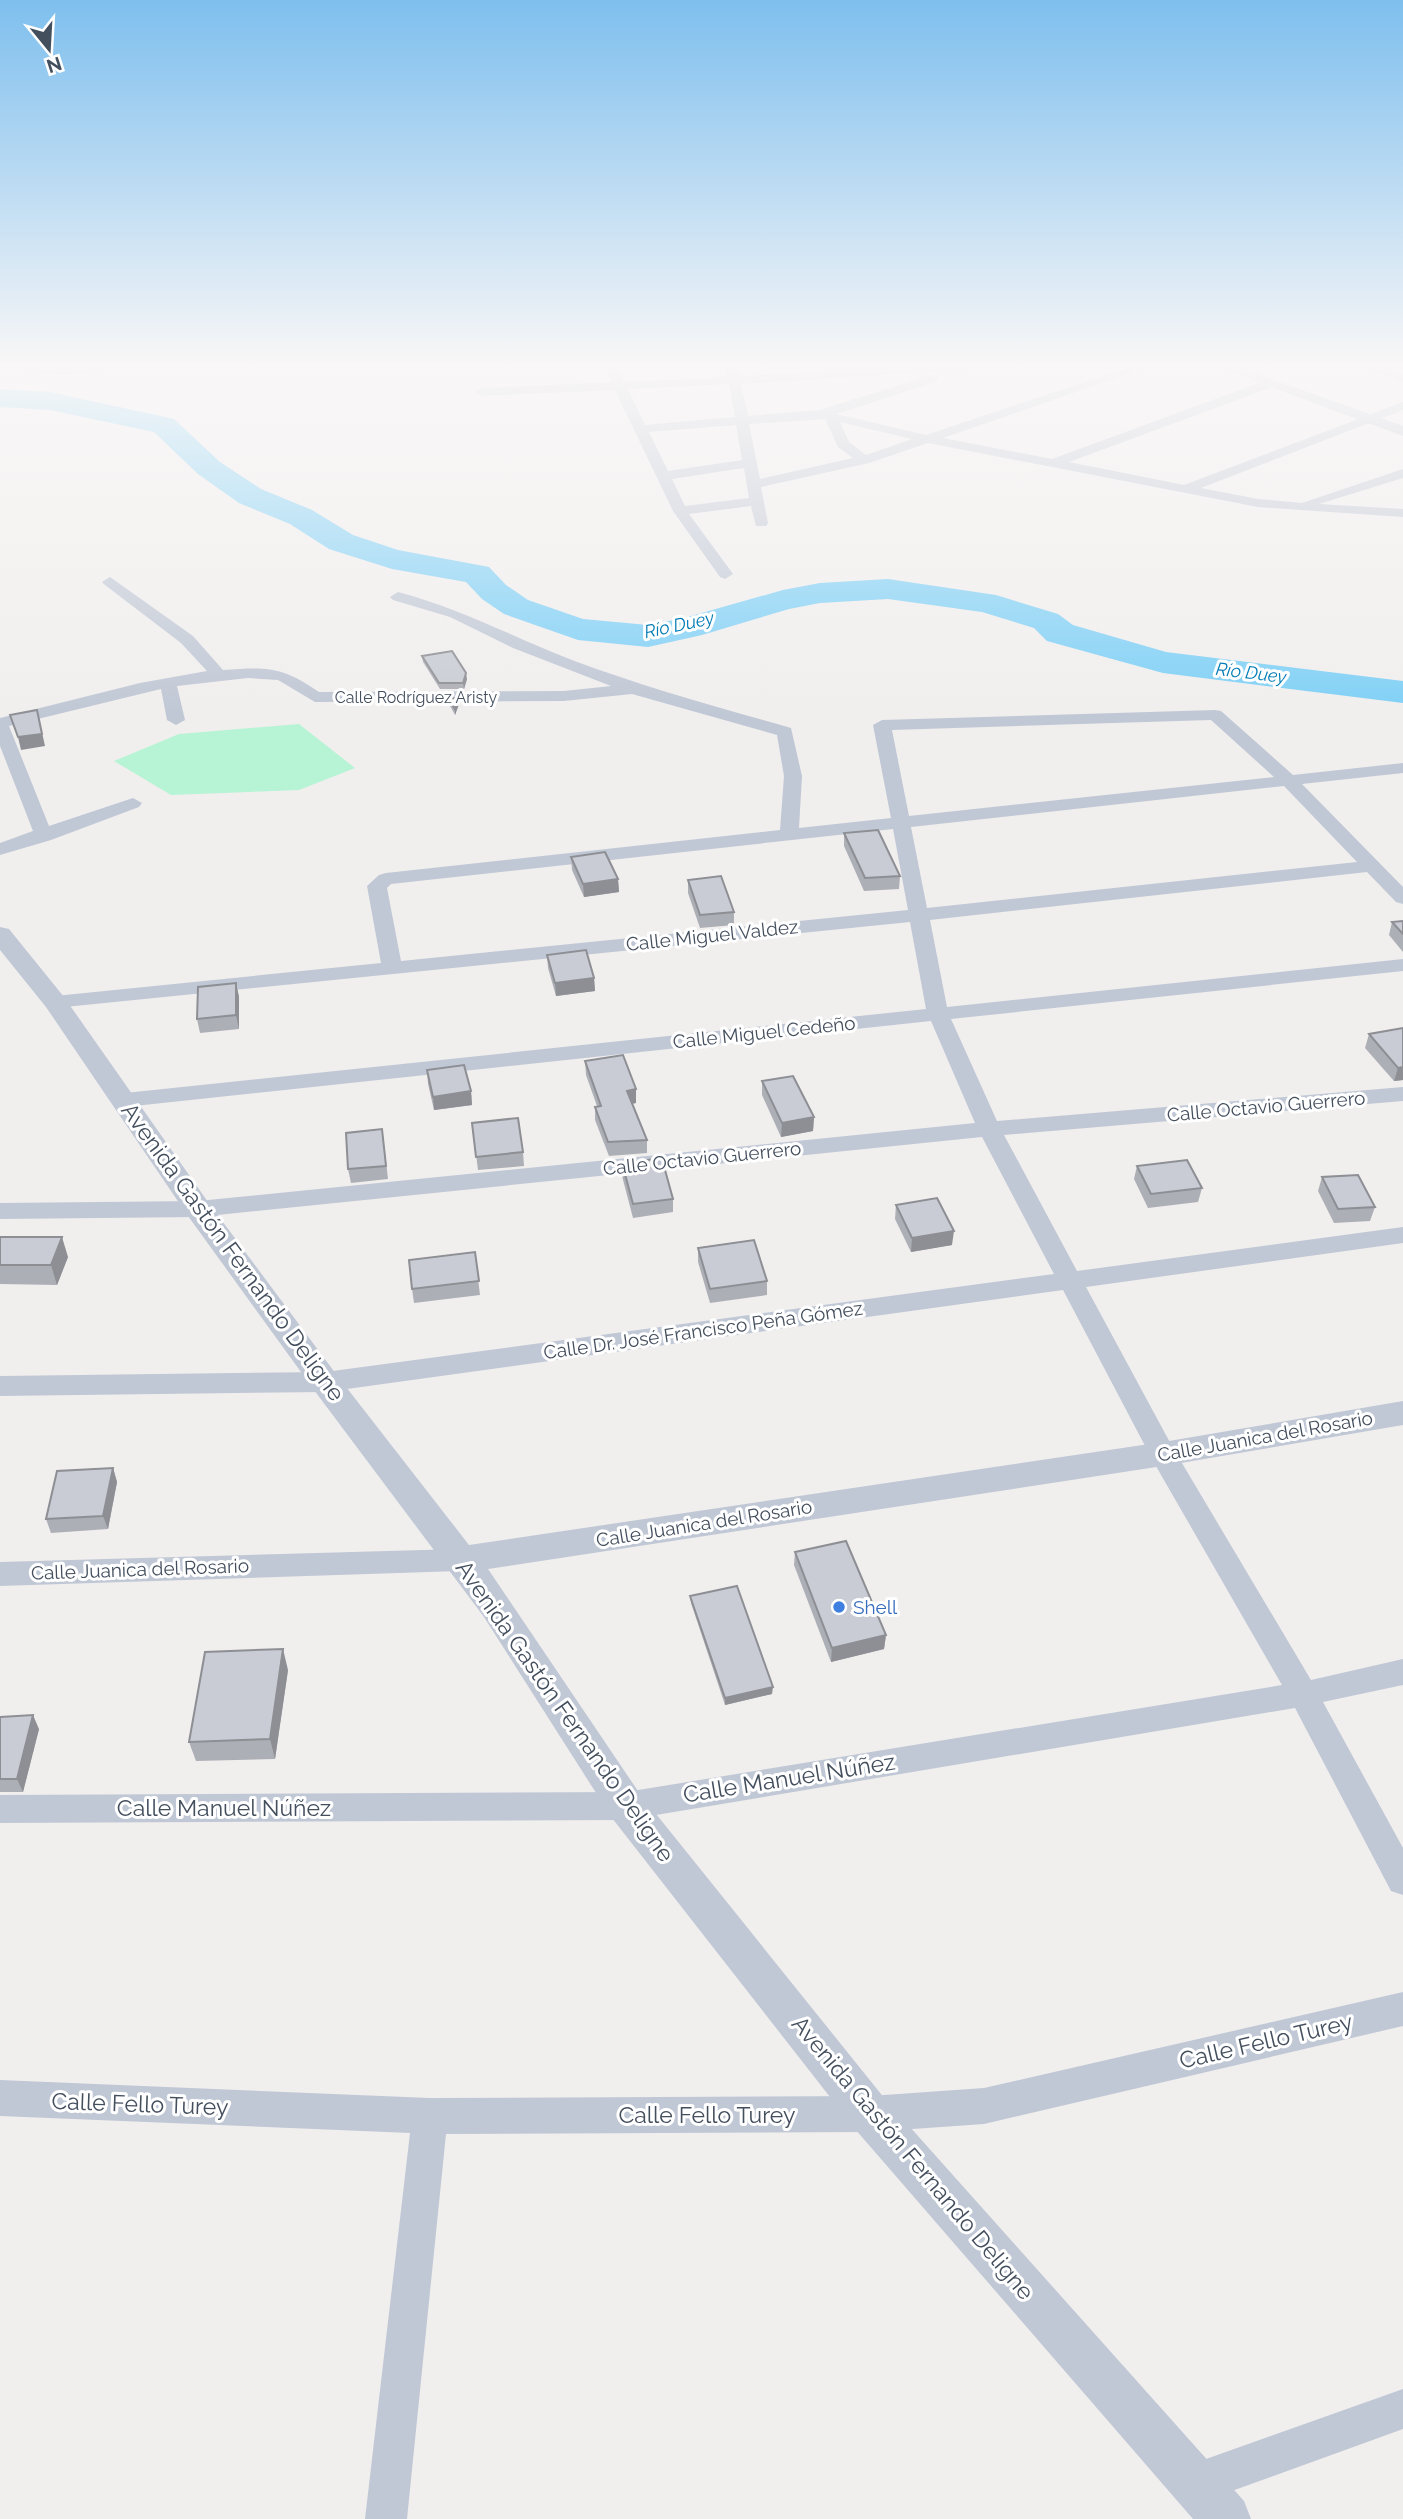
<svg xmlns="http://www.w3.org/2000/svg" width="1403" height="2519" viewBox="0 0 1403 2519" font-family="Raleway,sans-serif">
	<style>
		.green { fill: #b7f4d5 }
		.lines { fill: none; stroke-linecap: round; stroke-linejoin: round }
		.river { fill: #7fd0f6; fill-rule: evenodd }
		.minor { fill: #c0c8d5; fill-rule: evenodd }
		.tertiary { fill: #c0c8d5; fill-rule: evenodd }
		.wall { fill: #adafb6 }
		.shaded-wall { fill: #8d8f94 }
		.building { fill: #c9ccd4; stroke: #8d8f94; stroke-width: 2 }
		.shop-dot { fill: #3f7fe0; stroke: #fff; stroke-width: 2.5 }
		.labels { text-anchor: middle; stroke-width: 6; stroke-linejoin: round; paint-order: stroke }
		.far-street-label { font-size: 16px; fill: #444f5e; stroke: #fff }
		.far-water-label { font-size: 18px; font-style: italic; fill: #007bb5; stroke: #fff }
		.street-label { font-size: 19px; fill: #444f5e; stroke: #fff }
		.shop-label { font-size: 19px; fill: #366cbe; stroke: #fff; text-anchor: start }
		.near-street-label { font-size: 23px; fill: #444f5e; stroke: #fff }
	</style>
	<rect width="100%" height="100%" fill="#f1eeee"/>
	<path class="green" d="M299,724L355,768L299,790L171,795L114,761L179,734Z"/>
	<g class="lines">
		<path class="river" d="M0,389L50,392L174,419L220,462L261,489L312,510L353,535L398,550L489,567L506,585L528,600L583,619L648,625L684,618L783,590L820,583L888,579L996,595L1058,614L1073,625L1166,652L1403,681V703L1163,673L1047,641L1034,628L982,612L888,599L820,603L789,609L702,635L648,647L578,640L504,614L482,599L466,582L392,569L329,549L290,524L239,503L198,474L154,432L50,410L0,407Z"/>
		<g class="minor">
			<path d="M10,363L64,367L118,363C99,379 29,379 10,363Z"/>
			<path d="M603,363H615L624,382L727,377L725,363H737L740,376L982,363L981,368L977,369L741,384L748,416L820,410L931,375H939V381L836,414L926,435L1142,363H1159L943,438L1052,459L1267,380H1275V386L1069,462L1184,485L1403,402V410L1201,488L1258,499L1302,503L1403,469V478L1319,504L1403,509V517L1258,507L928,443L869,463L761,487L768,523L766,526H756L751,506L689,514L733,574L725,579L720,577L673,511L615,390L481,396L475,392L481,388L612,382ZM729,384L735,417L645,425L628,389ZM825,419L838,447L853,458L760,479L749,424ZM840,422L912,439L866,455L849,442ZM736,425L742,460L668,471L649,432ZM744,468L749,498L685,506L672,479Z"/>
			<path d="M1352,363H1369L1403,374V382Z"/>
			<path d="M110,577L193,636L223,670C266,667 282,666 319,692L564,691L611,686L513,648L450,617L393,600L390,597L398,592C459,608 513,637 572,660C644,687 717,707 791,728L802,776L799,828L891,818L873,725L882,720L1215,710L1221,711L1293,775L1403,763V773L1302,784L1403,887V904L1396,902L1367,872L930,920L947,1007L1403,959V971L951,1019L997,1121L1403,1087V1101L1004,1135L1077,1271L1403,1227V1243L1086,1287L1173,1448L1311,1680L1403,1659V1685L1323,1702L1403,1848V1895L1391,1891L1295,1708L626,1820L0,1823V1795L626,1792L1282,1685L1153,1461L1063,1290L325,1392L0,1396V1376L325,1372L1054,1274L982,1137L198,1217L0,1219V1203L198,1201L975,1123L931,1021L125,1107L117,1105L114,1100L117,1095L125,1093L926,1009L910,922L55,1008L48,1006L44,1002L48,998L55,996L381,963L367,886L379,875L386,873L780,830L784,776L777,735L632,694L564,701L315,702L278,680L248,678L177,686L185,720L176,725L167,720L161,689L9,726L49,826L133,798L142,803L139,807L51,840L0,855V843L33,831L0,746V718L140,683L207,671L181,643L105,585L102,582ZM1211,720L1274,777L909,816L892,730ZM1284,786L1357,862L927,908L911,827ZM893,829L908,910L401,961L387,888L391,884Z"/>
			<path d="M459,1549L469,1552L473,1560L469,1568L459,1571L0,1586V1562Z"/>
			<path d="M1403,1992V2026L984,2124L870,2132L446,2134L407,2519H365L410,2133L0,2116V2080L430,2098L870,2096L984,2088Z"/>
			<path d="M1403,2389V2429L1193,2505L1178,2499L1172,2484L1178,2469Z"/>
		</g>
		<g class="tertiary">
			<path d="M1206,363H1227L1403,426V436Z"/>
			<path d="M0,927L9,929L64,997L208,1202L336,1374L469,1545L1163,1442L1403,1401V1425L1163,1466L488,1569L640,1794L885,2099L1244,2501L1251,2519H1193L855,2129L612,1818L484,1617L314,1390L188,1216L46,1007L0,950Z"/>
		</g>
	</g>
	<g class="wall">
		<path d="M422,656L467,679L464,689H440L423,662Z"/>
		<path d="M448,698H458L459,704L455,715L449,704Z"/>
		<path d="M844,833L900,876L899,889L864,891L844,846Z"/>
		<path d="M571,857L618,879L619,892L584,897L572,870Z"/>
		<path d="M688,880L734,912V925L700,928L688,893Z"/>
		<path d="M1403,921V952L1389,935L1392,922Z"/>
		<path d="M547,955L594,978L595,991L556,996L548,968Z"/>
		<path d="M236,983L239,997V1029L200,1033L197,1019Z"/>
		<path d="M1403,1028V1080L1394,1081L1365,1048L1369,1034Z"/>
		<path d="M585,1061L636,1089V1103L632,1104L647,1140V1153L609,1156L595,1120V1107L597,1106L586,1075Z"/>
		<path d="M427,1070L471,1091L472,1105L434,1110L428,1084Z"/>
		<path d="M762,1081L814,1117L813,1131L781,1137L762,1095Z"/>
		<path d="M472,1123L523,1152L524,1166L478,1170Z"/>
		<path d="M384,1143L388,1179L351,1183L348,1169Z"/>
		<path d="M622,1163L673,1199V1212L633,1218L622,1176Z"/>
		<path d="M1137,1166L1202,1188L1198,1202L1148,1208L1134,1179Z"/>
		<path d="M1322,1177L1375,1207L1370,1221L1334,1223L1318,1191Z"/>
		<path d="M896,1205L952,1245L911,1252L895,1219Z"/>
		<path d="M0,1237L68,1257L57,1285L0,1284Z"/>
		<path d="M698,1248L767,1281V1295L710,1303L698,1262Z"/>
		<path d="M475,1252L480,1295L414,1303L412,1289Z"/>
		<path d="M113,1468L117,1482L108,1529L51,1533L46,1519Z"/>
		<path d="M795,1552L886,1635L884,1649L831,1662L794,1565Z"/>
		<path d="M690,1596L772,1694L725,1705L691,1603Z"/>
		<path d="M288,1670L275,1759L196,1761L189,1742Z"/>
		<path d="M0,1717L39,1729L23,1792H0Z"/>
	</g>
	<g class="shaded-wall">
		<path d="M466,673L467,679L464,689L463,683Z"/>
		<path d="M458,698L459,704L455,715V709Z"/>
		<path d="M37,710L45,746L21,750L18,737Z"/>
		<path d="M618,879L619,892L584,897L583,884Z"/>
		<path d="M594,978L595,991L556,996L555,983Z"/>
		<path d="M236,983L239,997V1029L236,1015Z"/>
		<path d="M1403,1067V1080L1394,1081L1398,1068Z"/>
		<path d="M636,1089V1103L628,1104L627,1091Z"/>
		<path d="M471,1091L472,1105L434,1110L433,1097Z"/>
		<path d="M814,1117L813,1131L781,1137L782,1123Z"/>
		<path d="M954,1231L952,1245L911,1252L912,1238Z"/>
		<path d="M62,1237L68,1257L57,1285L51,1265Z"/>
		<path d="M113,1468L117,1482L108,1529L103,1516Z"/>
		<path d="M886,1635L884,1649L831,1662L832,1648Z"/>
		<path d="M283,1649L288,1670L275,1759L270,1739Z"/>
		<path d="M773,1687L772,1694L725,1705V1698Z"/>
		<path d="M33,1715L39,1729L23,1792L17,1779Z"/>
	</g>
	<g class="building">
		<path d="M452,651L466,673L463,683H439L422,656Z"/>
		<path d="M448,698H458L455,709Z"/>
		<path d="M37,710L42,734L18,737L10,715Z"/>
		<path d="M878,830L900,876L865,878L844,833Z"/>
		<path d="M605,852L618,879L583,884L571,857Z"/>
		<path d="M721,876L734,912L700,915L688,880Z"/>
		<path d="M1403,921V934L1392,922Z"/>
		<path d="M586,950L594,978L555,983L547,955Z"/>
		<path d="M236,983V1015L197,1019L198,987Z"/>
		<path d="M1403,1028V1067L1398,1068L1369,1034Z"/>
		<path d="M623,1055L636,1089L627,1091L647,1140L608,1142L595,1107L601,1106L585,1061Z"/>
		<path d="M464,1065L471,1091L433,1097L427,1070Z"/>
		<path d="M793,1076L814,1117L782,1123L762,1081Z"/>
		<path d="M518,1118L523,1152L476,1157L472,1123Z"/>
		<path d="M382,1129L386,1166L348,1169L346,1133Z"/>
		<path d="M655,1159L660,1170H665L673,1199L633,1204L622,1163Z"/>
		<path d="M1187,1160L1202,1188L1151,1194L1137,1166Z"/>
		<path d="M1358,1175L1375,1207L1338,1209L1322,1177Z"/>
		<path d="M937,1198L954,1231L912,1238L896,1205Z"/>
		<path d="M0,1237H62L51,1265H0Z"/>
		<path d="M754,1240L767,1281L710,1289L698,1248Z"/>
		<path d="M475,1252L479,1281L412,1289L409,1260Z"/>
		<path d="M113,1468L103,1516L46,1519L57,1471Z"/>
		<path d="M846,1541L886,1635L832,1648L795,1552Z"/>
		<path d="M737,1586L773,1687L725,1698L690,1596Z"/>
		<path d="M283,1649L270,1739L189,1742L205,1652Z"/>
		<path d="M33,1715L17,1779H0V1717Z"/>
	</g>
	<linearGradient id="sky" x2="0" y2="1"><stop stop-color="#7ebfee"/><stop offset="0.51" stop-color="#f9f7f7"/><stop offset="1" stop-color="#f9f7f7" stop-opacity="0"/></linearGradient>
	<rect width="1403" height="715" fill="url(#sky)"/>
	<circle class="shop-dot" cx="839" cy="1607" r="7"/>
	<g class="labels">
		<g class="far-street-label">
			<text x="416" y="703">Calle Rodríguez Aristy</text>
		</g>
		<g class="far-water-label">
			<text transform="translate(679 625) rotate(-12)" y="6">Río Duey</text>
			<text transform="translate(1251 673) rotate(7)" y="6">Río Duey</text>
		</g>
		<g class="street-label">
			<text transform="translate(712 935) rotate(-6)" y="7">Calle Miguel Valdez</text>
			<text transform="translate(764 1032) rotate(-6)" y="7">Calle Miguel Cedeño</text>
			<text transform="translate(1266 1106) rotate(-5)" y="7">Calle Octavio Guerrero</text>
			<text transform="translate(702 1158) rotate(-6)" y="7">Calle Octavio Guerrero</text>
			<text transform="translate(703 1330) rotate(-8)" y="7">Calle Dr. José Francisco Peña Gómez</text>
			<text transform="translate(1265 1436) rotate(-10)" y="7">Calle Juanica del Rosario</text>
			<text transform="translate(704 1523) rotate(-9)" y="7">Calle Juanica del Rosario</text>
			<text transform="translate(140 1569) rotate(-2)" y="7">Calle Juanica del Rosario</text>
		</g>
		<g class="shop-label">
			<text x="853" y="1614">Shell</text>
		</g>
		<g class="near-street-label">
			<text transform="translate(233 1252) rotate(54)" y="8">Avenida Gastón Fernando Deligne</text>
			<text transform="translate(565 1711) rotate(55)" y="8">Avenida Gastón Fernando Deligne</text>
			<text transform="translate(789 1778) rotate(-9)" y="8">Calle Manuel Núñez</text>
			<text x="224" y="1816">Calle Manuel Núñez</text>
			<text transform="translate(1266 2041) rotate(-13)" y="8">Calle Fello Turey</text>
			<text transform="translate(140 2104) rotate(2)" y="8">Calle Fello Turey</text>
			<text x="707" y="2123">Calle Fello Turey</text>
			<text transform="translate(913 2158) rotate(50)" y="8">Avenida Gastón Fernando Deligne</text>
		</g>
	</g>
	<g transform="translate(49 49) rotate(162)" stroke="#ffffff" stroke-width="5" paint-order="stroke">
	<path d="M0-5L12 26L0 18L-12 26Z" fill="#444f5e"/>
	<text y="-10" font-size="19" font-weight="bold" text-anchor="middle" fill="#444f5e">N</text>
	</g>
</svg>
